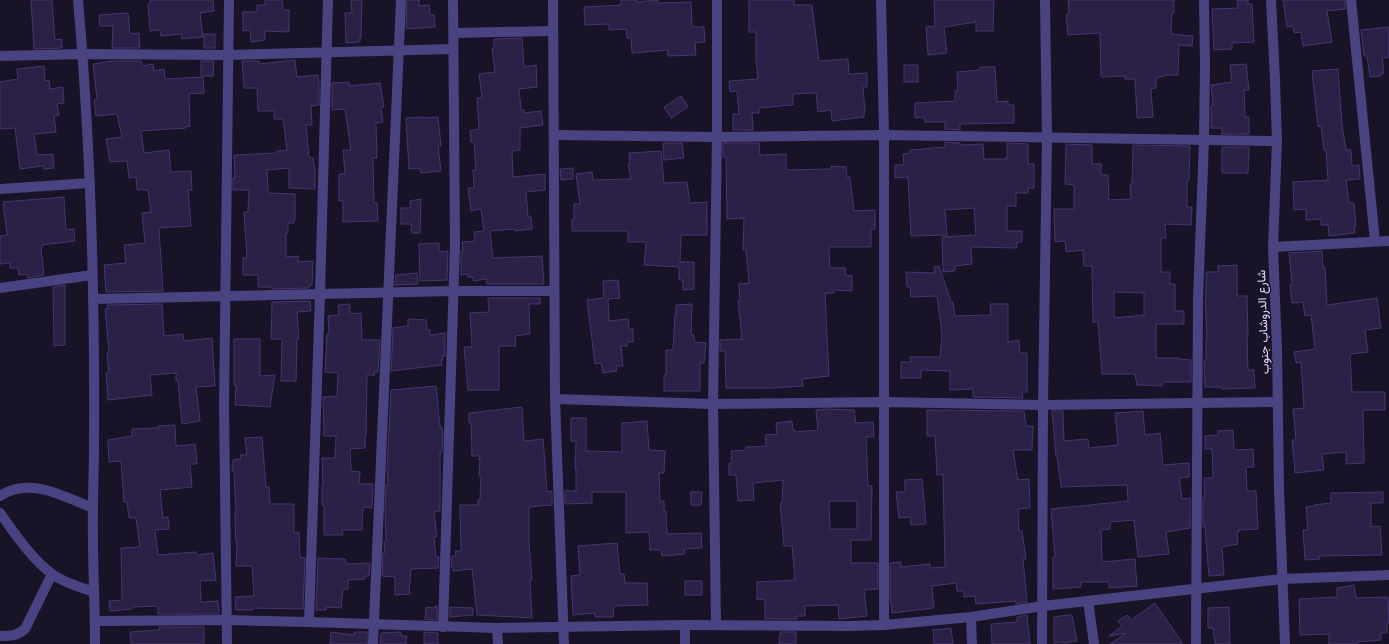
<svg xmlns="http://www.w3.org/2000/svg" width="1389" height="644" viewBox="0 0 1389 644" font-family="Jost,Vazirmatn,sans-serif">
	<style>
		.building { fill: #2b2146; stroke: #46366f; fill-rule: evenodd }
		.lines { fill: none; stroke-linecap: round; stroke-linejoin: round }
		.minor { stroke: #4a4381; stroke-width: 10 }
		.tertiary { stroke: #4a4381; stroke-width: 10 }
		.labels { text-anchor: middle; stroke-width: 3; stroke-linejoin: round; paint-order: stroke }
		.street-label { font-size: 12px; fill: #e3ddfb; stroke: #181327 }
	</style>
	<rect width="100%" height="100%" fill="#181327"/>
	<g class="building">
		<path d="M31,0H52L55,40L62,39V48L34,49Z"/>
		<path d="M150,0H213L214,11L200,13L203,37L182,39V34L161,36L160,30L150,31L148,4H150Z"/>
		<path d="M265,0H282L283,10H289V32L265,31V40L251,42L250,30L243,31V12H257V5H265Z"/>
		<path d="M351,0H362L361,37H360V42L346,43L345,13H352Z"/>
		<path d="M407,0H419V6L429,5L430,15H434L435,27L406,29Z"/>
		<path d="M621,0H637V2L658,0V3L691,2L692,27H704L705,42L695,43L696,55L668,56V50L632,53L631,38H627L626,29L609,30V25L606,24L585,25L584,7L621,5Z"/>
		<path d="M749,0H794V5H812L819,61L848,59L849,74L867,73V87H863L865,112H864V117L832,121L831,110L818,112L816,93L793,94V105L759,108V113H752L753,130H733V114H739L737,91L730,92L729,81L758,79L756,59V32H749Z"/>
		<path d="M934,0H994L993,31H976V22L944,27L947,53L928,55L926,27L935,26Z"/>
		<path d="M1068,0H1174V13H1172L1171,34L1193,36L1192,46L1179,45L1178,75H1167L1156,78V88L1151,89L1153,117L1137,118L1135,79H1125V76L1101,77L1100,33L1068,35L1066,16L1067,14H1069Z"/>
		<path d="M1237,0H1248V4H1252L1254,42L1232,43V49L1214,50L1212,9L1238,8Z"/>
		<path d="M1283,0H1345V9L1327,11L1332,42L1303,46L1301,32L1294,33L1293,26L1287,27Z"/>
		<path d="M128,13L130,34L139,33L140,48H112L113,26H100L99,15Z"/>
		<path d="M1389,27V57L1382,58L1384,73H1381V76L1370,77L1367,56H1364L1361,30Z"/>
		<rect x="204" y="34" width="11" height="14"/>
		<path d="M522,38L524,67L536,65L537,87L519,89L521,110H524V113L541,111L543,125L520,128V150L512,151L513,177L545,174V190L526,192L528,217H531L532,229L515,231V229L490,231L493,258L542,256L544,284H487L486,279L473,281V277H468V274L461,275V251H463L462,242L475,241L474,232L484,231L481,209L471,211L468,188H474L473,170H476L474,142H471L470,131L479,129L477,98H482L479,74L495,72L492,48H494V39Z"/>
		<path d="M295,60L297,77L318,75L319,84V105L311,106L312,125H306L309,157L311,158H313L315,170V189L289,188V168L267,170L268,193L295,194V220H293L294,223H288V233H286V257L298,256V262L313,261L312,285H309V288L272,289V287H258V275H243V258H247L244,212H248L249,190H233V178H235L234,155L277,153V151L287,150L283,119H274V111H258L257,88H244L242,61H259V64Z"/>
		<path d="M112,61H141L142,66L153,64L154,71L164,69L165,79L203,77L204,93L189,94L190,126L185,127L186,128L141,131L144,153L169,150L171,172L191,171L192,190H188L191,226L159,228L163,291L106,292L104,265L126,263L124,245L145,243L142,213L151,212L148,190H137L136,177L129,178L127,161L110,162L106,139L122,137L117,114L96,116L94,100L97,99L93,64Z"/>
		<path d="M201,61H214L213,76H201Z"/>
		<path d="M1246,64L1249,90H1244L1245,117H1249V134H1222V128H1211V106H1213L1211,85L1232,82L1230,65Z"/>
		<rect x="904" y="65" width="14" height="17"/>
		<path d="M44,66L45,81L49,80L50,89L63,87L64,103L57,104L59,115L54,116L56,132L34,134L37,155L53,154L54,168L44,169L43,166L20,169L15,128L0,129V82L18,79L17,69Z"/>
		<path d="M980,67H995L997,102L1008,101V105H1014V123L960,124V130L945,129V122H925L924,117L915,118V103L955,101V91H958L957,72L980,70Z"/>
		<path d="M1338,69L1342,125L1346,150H1351L1352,166L1359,165L1360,179L1346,180L1349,203H1354L1356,226H1354L1355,233L1329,236L1328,225H1321V219L1306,220V209L1294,210L1293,182L1328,180L1326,150H1324L1321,126L1318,127L1312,71Z"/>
		<path d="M349,82V86L380,83L384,107L381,108L383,122L376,123L377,158H373L374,203H377L378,221L343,222V200L339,201V174H345L343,150H351L345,110L344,109L332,110V83Z"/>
		<path d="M681,96L688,107L671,118L664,107Z"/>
		<path d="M424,117V118L438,117L441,146H438L441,171L421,173L420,168L409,169L406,118Z"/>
		<path d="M945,142L960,143V144L964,145L983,144L984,159H1007V143L1028,144V164H1034V188H1028V193H1016V206H1007V231H1022V242H1017V248L971,247L972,264L955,266V271L943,272L942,237L976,235L974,208L945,210L947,235L911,236L908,177L895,178V165H904L903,154L910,153V150L945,147Z"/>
		<path d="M663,143H682L684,158L664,160Z"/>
		<path d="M723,143H759L760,155L786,154V170L831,169V166L846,167L847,177H850L854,211L875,210V229H871V247H829L830,268H845V275L852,276V291L834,290V293H825L829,376L802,379L803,386L771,388H726L725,351H720V340L742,339L738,301H740L739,284L749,283L746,250H743L744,218L727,219L726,157H723Z"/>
		<path d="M1066,144L1092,145V164H1101V175H1108L1109,200L1131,199L1130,184H1132L1133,145L1190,146L1189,180H1187V207H1192L1191,225L1165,224L1166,238H1161V272H1170V284H1175V311H1184V324H1156V358H1179V359L1191,360V382H1163L1162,386L1137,385L1135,374H1102L1098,322H1093L1092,266H1084L1083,250L1066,252L1065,241L1055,242L1054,209H1074V185L1065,184ZM1114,292L1144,293V315L1114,318Z"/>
		<path d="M1222,147H1249L1248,173H1222Z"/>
		<path d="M661,151L664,183L687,182L690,203L707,202V235H681L680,262H694V289L683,290V280H679V267L644,265L646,242H628V231H572V219H574V204H580L576,174L592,172L593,180L631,179L628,164H630L629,153Z"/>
		<path d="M573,168V179L561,180L560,169Z"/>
		<path d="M64,197L66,230L74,229L75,241L42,245V248H41L44,275L28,278L27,274L19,275L18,268H10V263L0,264V236L7,235L3,202Z"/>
		<path d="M421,199L420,233H412L411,224H401V208H410V201Z"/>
		<path d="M439,243V252L448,251L447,280L420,281L419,244Z"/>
		<path d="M1322,251L1323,267H1325L1327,305L1377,298L1381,328L1365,330L1368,352L1350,354L1352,392H1385V410H1363L1364,463L1346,464V452L1322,454L1324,470L1295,473L1292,440H1296L1293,409L1304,408L1301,362L1296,363L1294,352L1315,349L1311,315L1305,316L1303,302L1292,303L1290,285H1292L1289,253Z"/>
		<path d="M1237,265V296H1247L1248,335H1247L1248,370H1254L1255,388L1222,389V387H1205L1204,360H1206V338H1207L1205,299H1206V272H1218V266Z"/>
		<path d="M939,266L951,302H953L955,316L991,315L990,304H1008V342L1019,340L1020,353H1027V392H1022L1023,398L973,397V389L950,390V371L921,370V378H901V362H911L910,357H940L942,334L937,296L911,297L910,287H907L906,272L935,273L934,267Z"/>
		<path d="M417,273L418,284L395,285L396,275Z"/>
		<path d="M618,280L620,298L608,299L609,321L628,319L629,329H633V342H627V346H621L623,366H616L617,371L603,373L601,363L595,364L587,300L604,298L603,281Z"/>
		<path d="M65,285V345L54,346L53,287Z"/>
		<path d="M488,298H540V304H529L530,334L515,336L516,346H499V390H468L464,347H472L470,313L489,312Z"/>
		<path d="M310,301L311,311L297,312L299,339H297L296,381H281L282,339H271L272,302Z"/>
		<path d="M162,304L164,336L183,334L184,341L212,338L215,386L196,387L200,421L182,424L178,381H176V373L150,375L152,395L108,400L106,373L109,372L107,353L109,352L105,309H108L107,305Z"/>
		<path d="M350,304V314L361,313L362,340H380L378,372H374L375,375H367L366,436L365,437V448L350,449L351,471L360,472L359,484H373L372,508L363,507L362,530H342L343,535H324V505H322V485H323L322,458H335L336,436H324L323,397L337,396L338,373L325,372L327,334L329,333L328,316L339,315L338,305Z"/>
		<path d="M692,304L691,335H694V342L706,343L704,363H700V391H664V375H666V350H673L675,314H676V305Z"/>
		<path d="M408,319L426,320L427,330H430V335L445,333V356H442L443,360H441L442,365L391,371L393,328L408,326Z"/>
		<path d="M234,339H260V376L275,375L270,407L235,405L236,385H234Z"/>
		<path d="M436,386L440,427H442L443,435L442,452H440V511L434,512L437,537H434L436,557H439L438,568L411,569L410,584L409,585L410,594L395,595V577L382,576L383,553H385L384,542H386L385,510L386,485H388L387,469L391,390Z"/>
		<path d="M522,407L524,441L543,439L547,492L552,491V505L529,507V543L532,580H530L532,618L477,615L472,569L453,571V567H451L452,556H456L455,551H461L460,505H478V500H480L481,476H479L480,460H479V456H472L471,423H469V413Z"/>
		<path d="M826,409L854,410L856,423L873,422L874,437H866L868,486H872L871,540H851V563H878V589L864,590L867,616L839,619L838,605L805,606V616H797V619H765V599L757,600V582L795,580L792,546H784L780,503H782L783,480L753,483L754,500L738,501L736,475H729V463H732L731,451L746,450V447L766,446L765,435L777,434L776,423L792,421L793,430H795V432L818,430L816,410ZM829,501H857V529H830Z"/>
		<path d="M927,410L1024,411L1026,426H1033L1032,450H1013L1018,480L1029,479L1030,508L1018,509L1019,531H1022L1026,559H1023L1027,602L1016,604V601L976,604L975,596L964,597V591H957L956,583L932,586L934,608L892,613L890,595V563L901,562V567L930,564V568L945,567L943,474L937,475L935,436H927Z"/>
		<path d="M1052,411H1063L1064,441L1088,439L1089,448L1118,445L1115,413L1143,411L1145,435L1160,433L1163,465L1189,463V477L1179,478L1182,499L1190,498V528L1166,532L1169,554L1138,557L1134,520L1110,522V529L1101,530L1102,562L1135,559L1137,586L1109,588V582H1081V587L1053,589V557H1055L1051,509L1128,501L1127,485L1061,487L1057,456H1056Z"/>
		<path d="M571,418H586V451L622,452V423L647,421L649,450L665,451L664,473H659L660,501H664V511H666L667,534L701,533L702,548L684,549L685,554L662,556L661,550H650L649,532L626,533V492H592V503L565,504V491H576V469H575L576,441H571Z"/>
		<path d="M175,425L176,446L195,444L197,464H190L192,487L160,490L163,518L168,517L169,529L155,530L158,555L196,552L197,555L213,553L216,580L200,581L201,602L218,601L219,614H158V606L132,607V609L110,611L109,601L122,600L121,548L140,547L136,518H129L127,502H124L121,461L109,462L108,440L132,436V429L158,428V426Z"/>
		<path d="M1233,430L1234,450L1253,449L1254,467H1246L1247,491H1256L1258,529L1238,530L1239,532H1237L1238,544L1222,547L1224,575L1209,576L1205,527H1203V497H1205L1204,478H1213L1212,449H1205V436L1218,435V431Z"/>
		<path d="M262,437L266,487H269L270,504H294V533L299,532L300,557L305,558L303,609L253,608V610H236L235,597L254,596L252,566H236L237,542H236L235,521V513H236L234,471H232L233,460L241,459L240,455H247L245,438Z"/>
		<path d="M922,479L926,524L911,525L910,517L899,518L896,492H905V480Z"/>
		<path d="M691,492H702L701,505H691Z"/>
		<path d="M1383,492V503H1371V527L1380,526L1382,555L1319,556L1320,559L1305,560L1303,530H1308L1306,507L1314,506V505L1331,503V493Z"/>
		<path d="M617,543L620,574H624L625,583H647L648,605L614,606L613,617H595V613L573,615L571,576L580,575L578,546Z"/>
		<path d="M318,558L345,559L346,564L370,563L369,576H365V579L348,580V589H343L341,608L326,607V610H316Z"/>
		<rect x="685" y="581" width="17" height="14"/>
		<path d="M1354,585L1356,598L1388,597L1389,623H1387V633H1381V640L1357,642V644H1329V634L1300,635L1299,599L1337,597V588Z"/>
		<path d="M1155,603L1183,644H1110L1126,633L1109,636L1122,626L1118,621L1127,615L1131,620Z"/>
		<path d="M435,606H437V620L425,619L426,607L435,608Z"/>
		<path d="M450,607L473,608V615L450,617Z"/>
		<path d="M1229,607L1230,644H1215L1213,628H1208V608Z"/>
		<path d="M1027,615L1030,644H992L991,624L1017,622V617Z"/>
		<path d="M1068,615H1072L1077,641L1063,643V642L1054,643V617Z"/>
		<path d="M159,627H204V644H131L130,632L159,630Z"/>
		<path d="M951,628L953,644H934L933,630Z"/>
		<path d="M331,632L354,635V632H367V644H330Z"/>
		<path d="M401,632V636H407L406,644H380L381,633Z"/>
		<path d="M424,632L438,633V644H424Z"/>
		<path d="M780,632H796V644H779Z"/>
	</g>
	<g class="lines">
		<g class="minor">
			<path d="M553,0L555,399L564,644"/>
			<path d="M881,0L884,135V625"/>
			<path d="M1351,0L1375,241"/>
			<path d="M454,33L553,31"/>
			<path d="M0,56L83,54L228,55L453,49"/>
			<path d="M554,135L717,137L884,135L1277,141"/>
			<path d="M0,189L90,183"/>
			<path d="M1273,247L1389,241"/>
			<path d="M0,288L92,275"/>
			<path d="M93,299L453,291H554"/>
			<path d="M555,399L713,404L885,402L1043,405L1278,402"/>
			<path d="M0,496C30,476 64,497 93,508"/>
			<path d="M0,513C15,534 31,558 52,574C64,583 80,587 94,592"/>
			<path d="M1088,601L1094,644"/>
			<path d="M971,617L972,644"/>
			<path d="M95,621L227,620L309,622L497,628L685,625L850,626L884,625L971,617L1043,606L1282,579L1389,575"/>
			<path d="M309,622L320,294L328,0"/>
			<path d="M685,625V644"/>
			<path d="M716,625L713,404L717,137V0"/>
			<path d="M443,627L455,244L453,0"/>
			<path d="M497,628L498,644"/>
			<path d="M0,636C10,636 17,636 25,629L52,574"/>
			<path d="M227,644L224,407L229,0"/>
			<path d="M373,644L401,0"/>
			<path d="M1042,644L1043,405L1047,137L1045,0"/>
			<path d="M1196,644L1198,299L1204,140L1205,65L1204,0"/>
		</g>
		<g class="tertiary">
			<path d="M78,0C91,148 95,298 94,447C94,467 93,488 93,508C92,553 95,599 95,644"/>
			<path d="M1271,0L1275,80L1277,141L1273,247L1277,349L1279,489L1285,644"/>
		</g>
	</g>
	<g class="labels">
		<g class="street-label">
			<text transform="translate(1263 322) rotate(-92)" y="4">شارع الدروشاب جنوب</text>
		</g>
	</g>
</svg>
